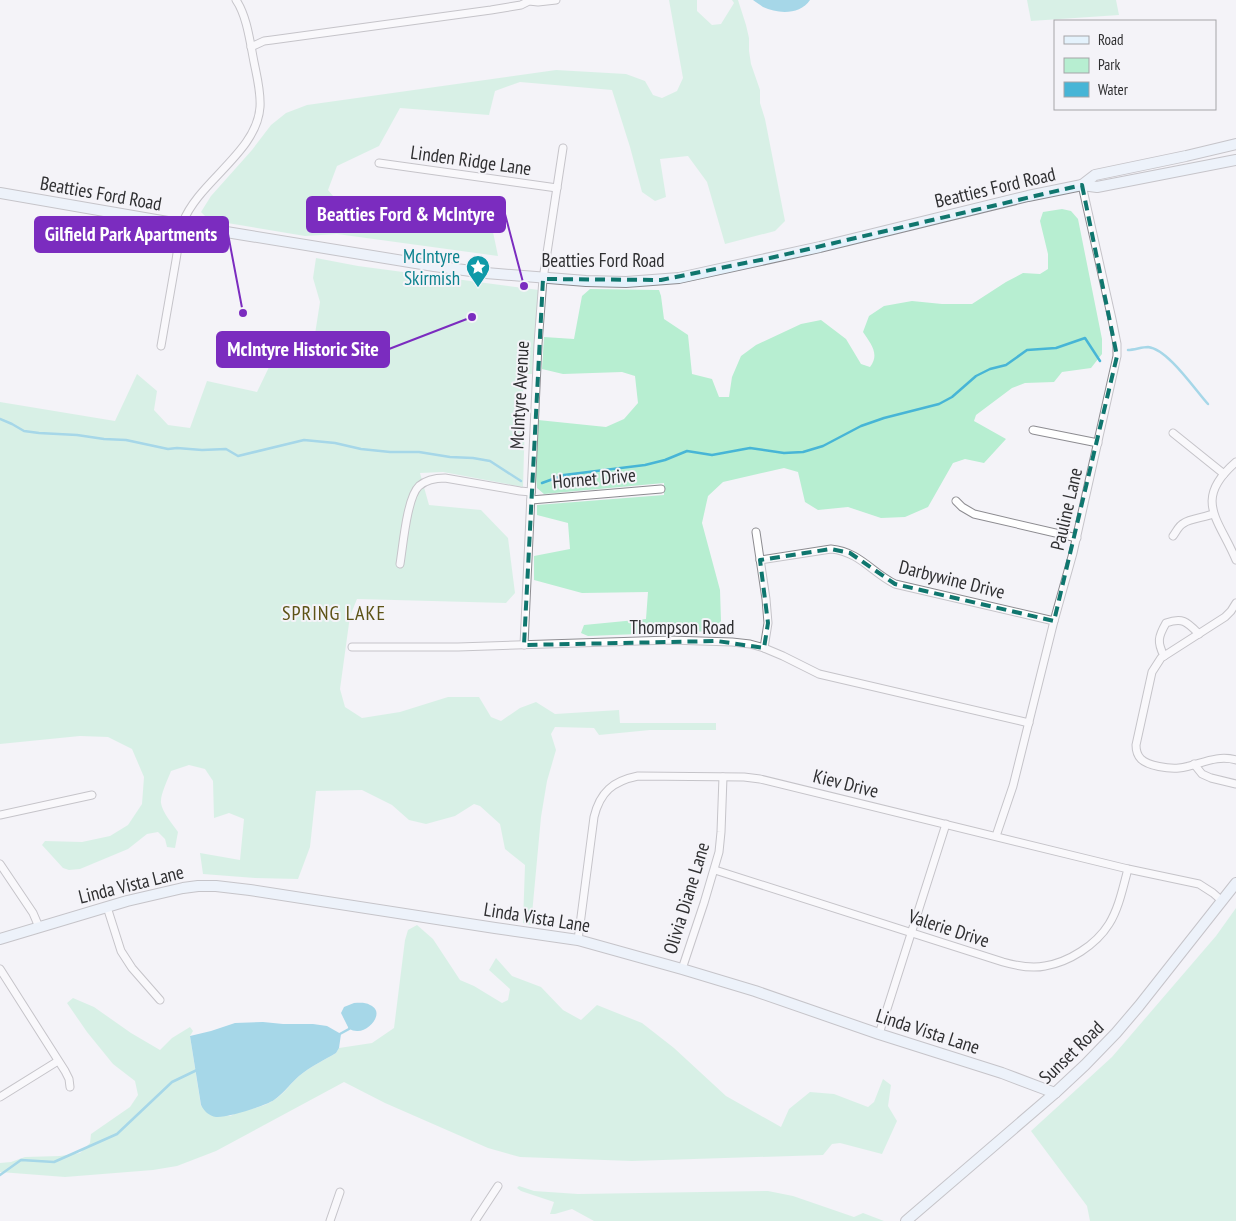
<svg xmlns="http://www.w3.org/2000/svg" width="1236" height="1221" viewBox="0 0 1236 1221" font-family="'PT Sans Narrow',sans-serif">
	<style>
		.green { fill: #b7eed1 }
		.water { fill: #47b5d6 }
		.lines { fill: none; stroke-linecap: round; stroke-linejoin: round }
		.stream { stroke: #47b5d6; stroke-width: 2.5 }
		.street-casing { stroke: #8d8c91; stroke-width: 9 }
		.secondary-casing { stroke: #8d8c91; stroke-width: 12 }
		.street { stroke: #fff; stroke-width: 7 }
		.secondary { stroke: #e4f2fc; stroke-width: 10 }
		.marked { fill: none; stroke: #0f766e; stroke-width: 4; stroke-dasharray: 10 6; stroke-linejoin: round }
		.labels { text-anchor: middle; stroke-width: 4; stroke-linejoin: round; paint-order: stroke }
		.street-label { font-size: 19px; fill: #2f2f31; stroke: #f4f3f8 }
		.culture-label { font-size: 19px; fill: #0d838f; stroke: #f4f3f8; text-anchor: end }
		.neighbourhood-label { font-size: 20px; letter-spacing: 1px; fill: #5d5316; stroke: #f4f3f8 }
		.leader { fill: none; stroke: #7b2cbf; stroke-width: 2 }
		.callout-dot { fill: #7b2cbf; stroke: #f4f3f8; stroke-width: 2 }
		.callout { fill: #7b2cbf; stroke: #7b2cbf; stroke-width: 2 }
		.callout-label { font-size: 20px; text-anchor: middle; font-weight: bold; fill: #fff }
	</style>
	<rect width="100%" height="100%" fill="#f4f3f8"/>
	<g class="green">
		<path d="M669,0H697V11L712,25L721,24L734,3L732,0H738L746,25L749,38V51L751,64L760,90V103L765,119L785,221L775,231L725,244L707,182L688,156L660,159L666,197L655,201L642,192L630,147L612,90L520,82L495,91L489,115L400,108L379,146L337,166L328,190L350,216L387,224L436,230L454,221L492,227L498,256L337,234L305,236L209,220L201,212L211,196L252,150L271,125L286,113L307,105L556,70L626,74L645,81L653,95L662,98L677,91L683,78Z"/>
		<path d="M1027,0H1116L1119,15L1031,21Z"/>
		<path d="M1062,209L1071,211L1078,219L1102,339V354L1091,368L1062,372L1054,382L1025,383L1012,388L976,415L974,421L1006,439L984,463L965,459L953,463L928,507L905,517L881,518L848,507L818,510L805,502L798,472L784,468L723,482L708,496L702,523L720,590L721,621L714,631L588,636L581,633L584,625L646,619L648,592L582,593L534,580V556L570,549L568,523L537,515V505L664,495V483L544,494L537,488L535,464L538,420L606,427L624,419L638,403L635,376L622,372L563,374L542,369L544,337L574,339L582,296L590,289L659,290L661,296L664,319L688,335L692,374L712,379L719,397H729L732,377L741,356L756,345L801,324L821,320L846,339L861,364L870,367C880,354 871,344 863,332L869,316L884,306L912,301L942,304H972L1006,282L1023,273L1040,274L1048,269V254L1040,221L1043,212Z"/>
		<path d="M316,258L358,266L539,290L532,374H525L523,389L525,418L523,487L443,472L420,473L429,505L481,510L508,538L515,593L506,603L357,599L350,616L340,689L345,707L362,718L400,712L448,697H479L491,717L501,721L520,708L536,702L555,714L619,710L620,723H716V730H650L599,735L594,728L555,727L551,734L556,750L547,781L541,817L531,925L523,923L525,865L505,849L500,824L480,806L474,804L455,816L426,824L409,820L392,805L362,790L316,791L310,847L298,879L255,878L203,874L200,853L240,860L244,819L229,813L214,818L213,781L205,769L189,765L171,771C168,779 160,795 161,803C162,812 173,825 178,832L175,848L167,847L165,839L158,832L147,834L128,849L80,869L69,870L63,868L42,845L45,841L82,842L110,836L128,825L142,804L144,777L132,749L108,737L80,736L0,744V402L115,421L137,374L157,391L154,410L168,425L190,428L207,381L257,392L270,365L288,346L313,347L320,302L313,278Z"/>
		<path d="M1236,908V1221H1090L1087,1206L1031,1131L1112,1057L1216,936Z"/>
		<path d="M417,925L433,939L460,980L474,986L502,1003L508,1000L510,989L489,970L496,958L512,976L541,987L563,1010L581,1020L597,1005L642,1023L674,1048L726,1096L781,1127L789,1109L810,1092L834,1094L868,1107L874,1102L883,1079L891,1085L888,1106L897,1121L882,1154L840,1143L832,1144L823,1155L632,1161L520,1157L488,1148L385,1103L344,1082L216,1151L177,1166L153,1170L65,1177L0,1172V1163L11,1162L25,1157L60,1156L80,1153L90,1143L91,1134L130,1107L138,1095L135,1081L113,1064L87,1032L67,1003L73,998L94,1007L131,1033L160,1050L172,1038L190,1027L193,1031L190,1036L201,1106L230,1116C244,1109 261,1109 274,1100C284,1094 290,1084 299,1076C310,1067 324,1060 336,1053L339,1048L372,1043L394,1028L405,940L408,930Z"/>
		<path d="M519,1186L534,1191L578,1194L768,1191L793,1196L854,1217L863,1213L884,1221H594L572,1209L555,1214H550L554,1202L521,1191L517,1188Z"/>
	</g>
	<g class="water">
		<path d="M753,0H810C800,15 778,14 763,7C760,5 756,2 753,0Z"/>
		<path d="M354,1003C359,1003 365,1002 370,1005C386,1012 369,1032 357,1031C354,1031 352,1030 349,1029L341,1013L344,1007Z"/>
		<path d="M263,1022L283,1024H313L327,1026L341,1034L339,1048L336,1053C324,1060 310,1067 299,1076C291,1083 284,1093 274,1100C265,1106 227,1118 216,1117C209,1116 204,1111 201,1105L190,1036L211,1031L235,1023Z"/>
	</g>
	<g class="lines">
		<g class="stream">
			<path d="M1128,350C1134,350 1142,347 1148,347C1168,349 1195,390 1208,404"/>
			<path d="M0,419L12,424L24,431L39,433L77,435L104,439L126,440L168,449L177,448L202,450L226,449L238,456L304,440L335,443L361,449L390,452H419L450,457L473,458L490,461L521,481"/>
			<path d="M542,483L564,475L645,465L665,460L687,451L712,455L750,448L784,453L803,452L823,446L861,426L884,418L939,404L952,397L976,376L990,369L1006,365L1027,350L1056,348L1085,338L1100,361"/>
			<path d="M338,1035L349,1029L350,1027"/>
			<path d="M0,1175L21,1160L54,1162L117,1134L172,1082L197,1070"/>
		</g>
		<g class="street-casing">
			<g id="street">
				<path d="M251,47L264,41L272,40L491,10L521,5L529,1L538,2L556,0"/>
				<path d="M379,163L557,188"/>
				<path d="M161,346C166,317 171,289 176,260C178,248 179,234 183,222C199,181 257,152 260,107C261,92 257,77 254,62C250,42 247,16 236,0"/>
				<path d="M1033,430L1098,443"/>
				<path d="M1173,433L1224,474"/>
				<path d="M1236,462C1192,500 1219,519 1236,560"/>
				<path d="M531,500L661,489"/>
				<path d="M956,501L962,507L974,514L1077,538"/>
				<path d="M756,532L766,599L768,623L764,648"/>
				<path d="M1173,536C1176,532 1179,525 1184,523C1189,519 1206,517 1213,514"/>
				<path d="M760,560L831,549C860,552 871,572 895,584L1054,621"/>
				<path d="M400,564C403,546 407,497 419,486C426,480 436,478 445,478L520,491L531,492"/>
				<path d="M1236,603L1231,611L1225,617L1161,658L1152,672L1136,745C1136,751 1137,755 1141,759C1148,766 1169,769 1179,768C1198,766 1215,754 1236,760"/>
				<path d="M524,645L538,344L543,279L563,148"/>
				<path d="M352,647H458L670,640L732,642L750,644L764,648L783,656L819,674L1029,723"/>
				<path d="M1164,656C1157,642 1158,637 1166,623C1183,617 1187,622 1199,634"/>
				<path d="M1194,764L1202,774L1211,778L1236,784"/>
				<path d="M0,815L92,795"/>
				<path d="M996,836L1013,786L1054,621L1073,553L1117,356V344L1112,319L1082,185"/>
				<path d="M0,864L33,913L39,927"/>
				<path d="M715,870L1003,962C1017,966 1031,969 1045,966C1069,962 1096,945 1109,924C1119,908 1123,887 1128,869"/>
				<path d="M107,907L121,951L132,968L160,1000"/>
				<path d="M578,940L594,817C600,792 613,781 638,776L744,777L760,779L1128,869L1199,884L1213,893L1222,901"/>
				<path d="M0,969L65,1071L69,1079L70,1087"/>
				<path d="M682,969L704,903L719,852L721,832L723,777"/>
				<path d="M879,1034L946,824"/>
				<path d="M0,1097L58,1061"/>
				<path d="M330,1221L340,1192"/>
				<path d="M475,1221L498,1186"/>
			</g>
		</g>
		<g class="secondary-casing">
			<g id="secondary">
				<path d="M1082,185L1095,175L1186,156L1236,144"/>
				<path d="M0,193L208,229L434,266L486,273L586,281L626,282L679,278L820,247L1028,196L1082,185L1097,187L1236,160"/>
				<path d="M0,939L127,901L183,888L198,886H216L250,890L495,928L578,940L682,969L755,991L879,1034L1002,1073L1055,1093"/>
				<path d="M906,1221L1055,1093L1085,1065L1116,1033L1139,1006L1236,883"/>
			</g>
		</g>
		<use href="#street" class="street"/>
		<use href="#secondary" class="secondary"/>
	</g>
	<path d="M0 0H1236V1221H0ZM1082,185L1117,356L1054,621L895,584L850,553L831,549L760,560L768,623L764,648L717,641L524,645L543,279L661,280L770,258Z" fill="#f4f3f8" fill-opacity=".55" fill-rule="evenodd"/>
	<path class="marked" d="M1082,185L1117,356L1054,621L895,584L850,553L831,549L760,560L768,623L764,648L717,641L524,645L543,279L661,280L770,258Z"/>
	<defs>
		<g id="sight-pin" transform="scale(1.25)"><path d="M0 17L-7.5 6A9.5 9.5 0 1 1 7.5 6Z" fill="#0f9aa8" stroke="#f4f3f8"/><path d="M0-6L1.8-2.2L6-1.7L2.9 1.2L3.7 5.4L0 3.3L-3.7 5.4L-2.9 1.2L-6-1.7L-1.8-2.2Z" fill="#fff"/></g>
	</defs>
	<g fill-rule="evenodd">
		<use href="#sight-pin" x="478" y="267"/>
	</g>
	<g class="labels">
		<g class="street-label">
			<text transform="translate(471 160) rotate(8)" y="7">Linden Ridge Lane</text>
			<text transform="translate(995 187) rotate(-13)" y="7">Beatties Ford Road</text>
			<text transform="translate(101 193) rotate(10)" y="7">Beatties Ford Road</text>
			<text x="603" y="267">Beatties Ford Road</text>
			<text transform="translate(519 395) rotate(-87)" y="7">McIntyre Avenue</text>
			<text transform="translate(594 478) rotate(-5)" y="7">Hornet Drive</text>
			<text transform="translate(1066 509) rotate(-77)" y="7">Pauline Lane</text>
			<text transform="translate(952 579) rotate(14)" y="7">Darbywine Drive</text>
			<text x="682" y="634">Thompson Road</text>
			<text transform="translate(846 783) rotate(14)" y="7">Kiev Drive</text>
			<text transform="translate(131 884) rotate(-14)" y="7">Linda Vista Lane</text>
			<text transform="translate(686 898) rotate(-73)" y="7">Olivia Diane Lane</text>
			<text transform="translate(537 917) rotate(9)" y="7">Linda Vista Lane</text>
			<text transform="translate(949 928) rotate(18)" y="7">Valerie Drive</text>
			<text transform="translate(928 1031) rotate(18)" y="7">Linda Vista Lane</text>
			<text transform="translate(1071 1052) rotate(-44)" y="7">Sunset Road</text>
		</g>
		<g class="culture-label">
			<text x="460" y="263">McIntyre<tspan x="460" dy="22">Skirmish</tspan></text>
		</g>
		<g class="neighbourhood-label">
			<text x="334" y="620">SPRING LAKE</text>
		</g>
	</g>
	<path class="leader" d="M524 286L505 214M243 313L228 234M472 317L389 349"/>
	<g class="callout-dot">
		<circle cx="524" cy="286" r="5"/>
		<circle cx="243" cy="313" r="5"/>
		<circle cx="472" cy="317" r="5"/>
	</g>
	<g class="callout">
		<rect x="307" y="197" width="198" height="35" rx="5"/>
		<rect x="35" y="217" width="193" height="35" rx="5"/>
		<rect x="217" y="332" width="172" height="35" rx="5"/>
	</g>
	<g class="callout-label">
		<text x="406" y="221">Beatties Ford &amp; McIntyre</text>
		<text x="131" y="241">Gilfield Park Apartments</text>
		<text x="303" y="356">McIntyre Historic Site</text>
	</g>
	<rect x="1054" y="20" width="162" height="90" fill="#f4f3f8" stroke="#a5a5a8"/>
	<rect x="1064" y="36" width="25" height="8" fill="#e4f2fc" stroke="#a5a5a8"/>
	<text x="1098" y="45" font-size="15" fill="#2f2f31">Road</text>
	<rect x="1064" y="58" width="25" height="15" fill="#b7eed1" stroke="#a5a5a8"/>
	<text x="1098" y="70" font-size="15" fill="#2f2f31">Park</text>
	<rect x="1064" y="82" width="25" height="15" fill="#47b5d6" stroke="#a5a5a8"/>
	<text x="1098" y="95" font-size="15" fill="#2f2f31">Water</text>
</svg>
